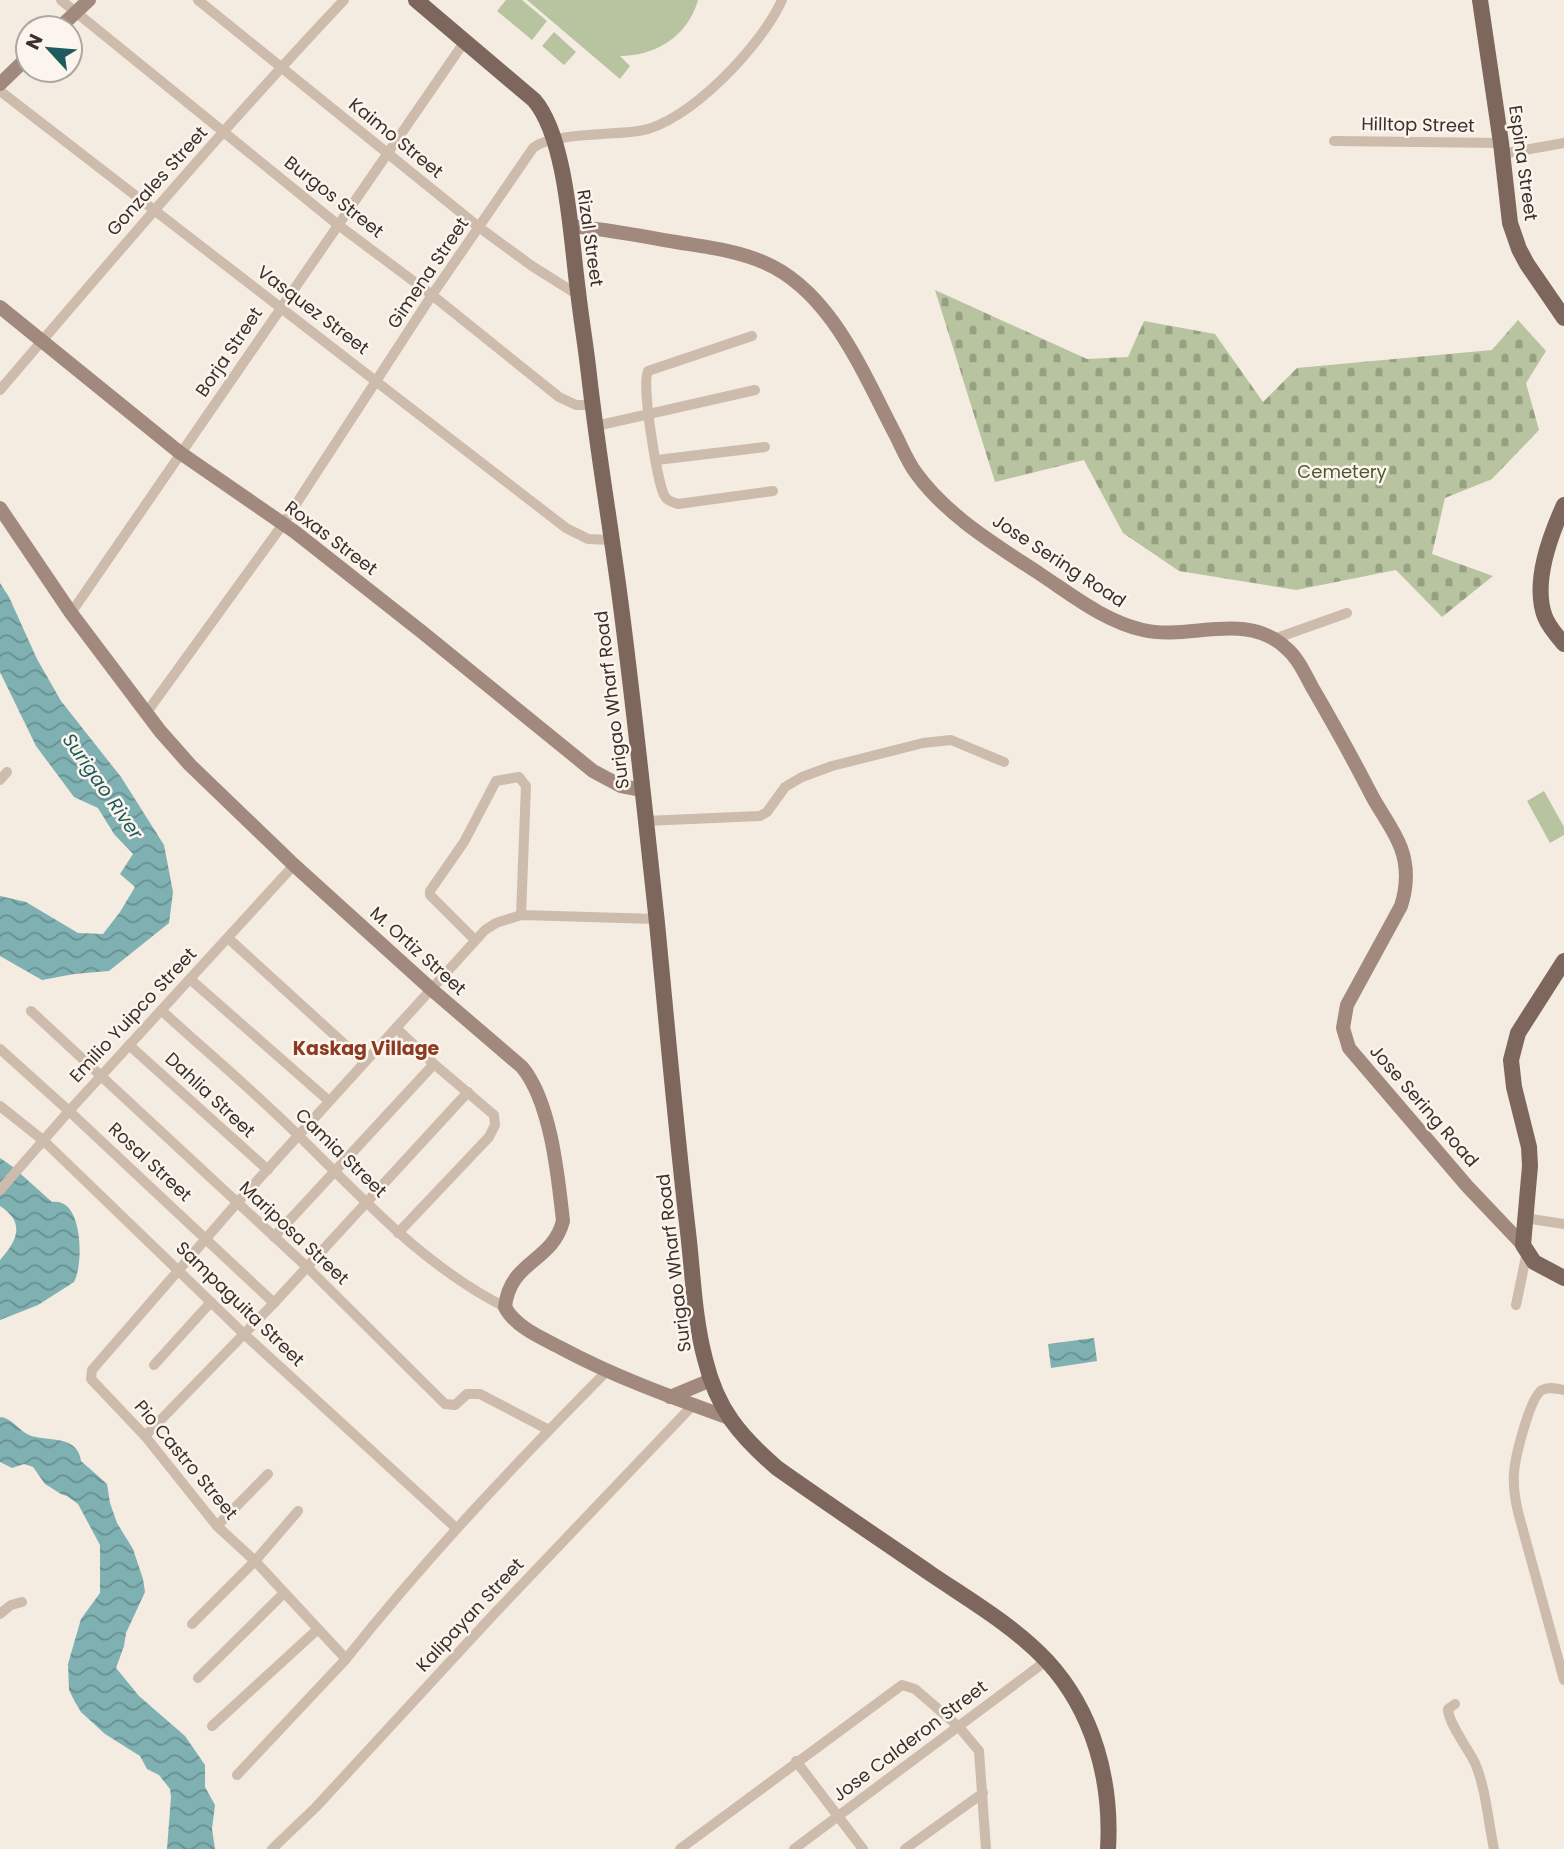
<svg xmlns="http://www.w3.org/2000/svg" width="1564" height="1849" viewBox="0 0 1564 1849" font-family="Poppins,sans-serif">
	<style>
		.cemetery { fill: url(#cemetery-stones) }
		.green { fill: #b8c4a0 }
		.water { fill: url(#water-waves) }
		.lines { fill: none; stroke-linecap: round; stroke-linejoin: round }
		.street { stroke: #cdbbac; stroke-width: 10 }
		.secondary { stroke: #a18a7d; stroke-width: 14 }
		.primary { stroke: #7d675c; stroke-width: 16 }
		.labels { text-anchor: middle; stroke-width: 5; stroke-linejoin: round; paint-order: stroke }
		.street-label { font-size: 18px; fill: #3b302b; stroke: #fbf5ee }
		.park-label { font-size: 18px; fill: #4a5a2e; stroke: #fbf5ee }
		.water-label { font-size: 19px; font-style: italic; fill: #1f5a5e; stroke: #fbf5ee }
		.neighbourhood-label { font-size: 19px; font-weight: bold; fill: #8c3b22; stroke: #fbf5ee }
	</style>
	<defs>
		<pattern id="cemetery-stones" width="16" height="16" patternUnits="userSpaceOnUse" patternTransform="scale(1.75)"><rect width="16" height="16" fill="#b8c4a0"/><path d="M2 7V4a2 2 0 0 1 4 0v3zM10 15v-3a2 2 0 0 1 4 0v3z" fill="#97a083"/></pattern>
		<pattern id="water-waves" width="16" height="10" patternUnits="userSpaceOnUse" patternTransform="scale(1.75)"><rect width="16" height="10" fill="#7fb0b2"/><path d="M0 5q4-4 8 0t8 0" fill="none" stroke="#699091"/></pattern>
	</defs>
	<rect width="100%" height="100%" fill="#f4ebe1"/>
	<path class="cemetery" d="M935,290L1087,359L1128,357L1144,321L1215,334L1263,402L1297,368L1492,350L1518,320L1546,351L1526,383L1539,430L1492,479L1445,498L1432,554L1493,576L1442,617L1396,570L1296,590L1179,571L1123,533L1084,460L995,482Z"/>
	<g class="green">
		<path d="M506,0H522L547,21L532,40L497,11Z"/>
		<path d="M527,0H698C688,36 656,56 620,56L630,66L620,79Z"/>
		<path d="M554,32L576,52L564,65L542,46Z"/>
		<path d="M1544,791L1564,827V835L1550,843L1527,801Z"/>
	</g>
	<g class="water">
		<path d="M0,583L9,597L37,659L61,701L121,777L164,845L173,892L169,923L109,971L74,974L42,980L0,956V896L26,902L78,933L103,934L120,912L135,887L120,874L133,854L114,834L98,808L74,797L36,746L0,672Z"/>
		<path d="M0,1158L13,1167L52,1202C83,1196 84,1264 74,1282L38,1305L0,1320V1260C17,1241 26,1223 0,1206Z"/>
		<path d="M1094,1338L1097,1361L1051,1368L1048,1344Z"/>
		<path d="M0,1417C12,1418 18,1430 29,1435C46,1442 78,1434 81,1461L107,1484L110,1503L117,1523L133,1549L143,1579L145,1592L126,1633L124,1646L116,1668L139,1696L185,1736L205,1765V1787L215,1805L212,1829L215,1849H167L171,1797L170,1789L159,1775L147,1769L140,1756L105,1734L81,1712L75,1702L69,1690L68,1664L81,1619L100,1593V1545L78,1504L67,1496L61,1494L45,1484L33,1467L24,1464L12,1468L0,1462Z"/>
	</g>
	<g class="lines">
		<g class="street">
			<path d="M61,0L337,224L432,295L559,397L576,405H592"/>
			<path d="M198,0L480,228L532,266L578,295"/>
			<path d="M0,91L566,528L588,539L611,540"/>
			<path d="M1334,141L1501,143"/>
			<path d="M1502,154L1564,143"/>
			<path d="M752,336L648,371C641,384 657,480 664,495C667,501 672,502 678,504L773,491"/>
			<path d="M0,390C113,258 225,126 344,0"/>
			<path d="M596,426L755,390"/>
			<path d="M657,460L765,447"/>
			<path d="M71,613L465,41"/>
			<path d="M1274,639L1347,613"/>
			<path d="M147,712L283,524L432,295L533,148C551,133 613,135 639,131C688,124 762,45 782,0"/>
			<path d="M0,780L7,772"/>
			<path d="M645,821L760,816L767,812L785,787L802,777L832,766L923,743L951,740L1004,762"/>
			<path d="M228,938L364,1062"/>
			<path d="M475,940L430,895V891L464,842L496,781L519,777L526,786L521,915"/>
			<path d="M190,979L329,1101"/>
			<path d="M31,1011L307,1267L445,1404L455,1405L467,1394H480L549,1430"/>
			<path d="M162,1011C208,1053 256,1093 300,1137C363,1199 425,1267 505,1307"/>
			<path d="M396,1028L434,1064L494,1115L495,1125L489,1137L398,1233"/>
			<path d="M129,1045L268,1170"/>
			<path d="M0,1049L69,1111L274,1303"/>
			<path d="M0,1106L44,1141L244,1334L456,1528"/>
			<path d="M0,1190L69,1111L294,865"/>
			<path d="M1525,1218L1564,1224"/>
			<path d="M274,1237L434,1064"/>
			<path d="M1516,1305L1527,1252"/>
			<path d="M154,1365L211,1302"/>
			<path d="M606,1372C515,1464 427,1557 346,1659L255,1561L217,1526L145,1436L91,1379L92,1370L236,1204L485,930L496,923L521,915L656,919"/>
			<path d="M1564,1390C1557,1389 1549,1386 1542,1390C1530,1397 1515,1457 1514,1473C1513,1486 1515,1499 1518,1512L1564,1680"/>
			<path d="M145,1436L274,1303L468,1092"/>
			<path d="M217,1526L268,1474"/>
			<path d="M0,1614L11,1605L22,1602"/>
			<path d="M192,1624L255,1561L298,1511"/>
			<path d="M198,1678L284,1593"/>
			<path d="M1455,1704L1448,1709C1448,1723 1468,1748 1475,1763C1486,1789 1488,1821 1494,1849"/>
			<path d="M212,1726L318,1629"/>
			<path d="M796,1761L863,1849"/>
			<path d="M237,1775L346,1659"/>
			<path d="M272,1849L316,1807L493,1615L693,1405"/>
			<path d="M680,1849L902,1685L915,1689L959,1727L979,1751L986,1849"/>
			<path d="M794,1849L1046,1661"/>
			<path d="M905,1849L983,1793"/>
		</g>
		<g class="secondary">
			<path d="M59,28L89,0"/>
			<path d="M0,84L28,57"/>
			<path d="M571,226C606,229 641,236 676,242C705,247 735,250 763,262C830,290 862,371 894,432C901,445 907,461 916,473C947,516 996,545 1040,574C1072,595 1104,621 1143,630C1190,641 1245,610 1286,648C1298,658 1305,674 1312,687C1333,723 1353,759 1372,796C1381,813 1394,829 1401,848C1408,867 1407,887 1401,906L1347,1005L1343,1028L1349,1048L1467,1186L1523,1245"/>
			<path d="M0,307L179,452L295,532L422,632L593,771L621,786L642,790"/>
			<path d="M0,508L71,613L160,731L190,765L294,865L431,989L522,1067C551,1102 558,1176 563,1221C552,1263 510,1260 505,1307C515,1327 542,1338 561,1348C615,1377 671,1397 729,1418"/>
			<path d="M670,1397L711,1380"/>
		</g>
		<g class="primary">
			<path d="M416,0L534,100C567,138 571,241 578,291C581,319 586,347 589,375C598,455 612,534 622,614C635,716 646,820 657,923C667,1026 676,1129 688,1232C693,1274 694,1318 705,1359C717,1409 739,1435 777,1468C828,1504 880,1539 931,1574C971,1601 1014,1626 1047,1661C1094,1712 1112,1781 1108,1849"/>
			<path d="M1480,0L1501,143L1510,223L1519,249L1527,264L1564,318"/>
			<path d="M1564,505C1550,536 1532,583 1545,617C1549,627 1557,636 1564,644"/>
			<path d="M1564,961L1518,1033L1511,1060L1514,1087L1529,1147L1530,1166L1523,1245L1534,1262L1564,1278"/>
		</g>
	</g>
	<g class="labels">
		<g class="street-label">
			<text transform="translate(1418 125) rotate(1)" y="6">Hilltop Street</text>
			<text transform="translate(396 138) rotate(39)" y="6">Kaimo Street</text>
			<text transform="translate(1523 163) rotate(82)" y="6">Espina Street</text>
			<text transform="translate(157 181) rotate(-48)" y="6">Gonzales Street</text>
			<text transform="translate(334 197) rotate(38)" y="6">Burgos Street</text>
			<text transform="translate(590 238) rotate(82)" y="6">Rizal Street</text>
			<text transform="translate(428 273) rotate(-56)" y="6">Gimena Street</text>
			<text transform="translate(313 310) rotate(37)" y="6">Vasquez Street</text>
			<text transform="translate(229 352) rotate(-56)" y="6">Borja Street</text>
			<text transform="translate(331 538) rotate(37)" y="6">Roxas Street</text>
			<text transform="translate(1059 561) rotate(33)" y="6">Jose Sering Road</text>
			<text transform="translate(612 700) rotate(-97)" y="6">Surigao Wharf Road</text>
			<text transform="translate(418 951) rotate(42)" y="6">M. Ortiz Street</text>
			<text transform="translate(133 1015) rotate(-47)" y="6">Emilio Yuipco Street</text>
			<text transform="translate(210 1095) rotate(43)" y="6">Dahlia Street</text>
			<text transform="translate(1424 1106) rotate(49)" y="6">Jose Sering Road</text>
			<text transform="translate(341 1153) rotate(44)" y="6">Camia Street</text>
			<text transform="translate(150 1162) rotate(43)" y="6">Rosal Street</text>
			<text transform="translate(294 1233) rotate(43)" y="6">Mariposa Street</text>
			<text transform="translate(674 1263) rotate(-97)" y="6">Surigao Wharf Road</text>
			<text transform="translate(240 1304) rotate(44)" y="6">Sampaguita Street</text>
			<text transform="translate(186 1460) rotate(50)" y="6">Pio Castro Street</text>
			<text transform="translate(470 1615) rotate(-47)" y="6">Kalipayan Street</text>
			<text transform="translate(910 1741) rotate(-37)" y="6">Jose Calderon Street</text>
		</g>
		<g class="park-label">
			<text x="1342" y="478">Cemetery</text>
		</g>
		<g class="water-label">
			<text transform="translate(103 786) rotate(55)" y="7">Surigao River</text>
		</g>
		<g class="neighbourhood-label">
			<text x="366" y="1055">Kaskag Village</text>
		</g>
	</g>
	<g transform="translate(49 49) rotate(296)"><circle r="33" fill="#fbf5ee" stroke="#aea6a0" stroke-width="2"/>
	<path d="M0-5L12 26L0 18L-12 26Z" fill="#1f5a5e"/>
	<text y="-10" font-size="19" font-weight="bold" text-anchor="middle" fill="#3b302b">N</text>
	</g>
</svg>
